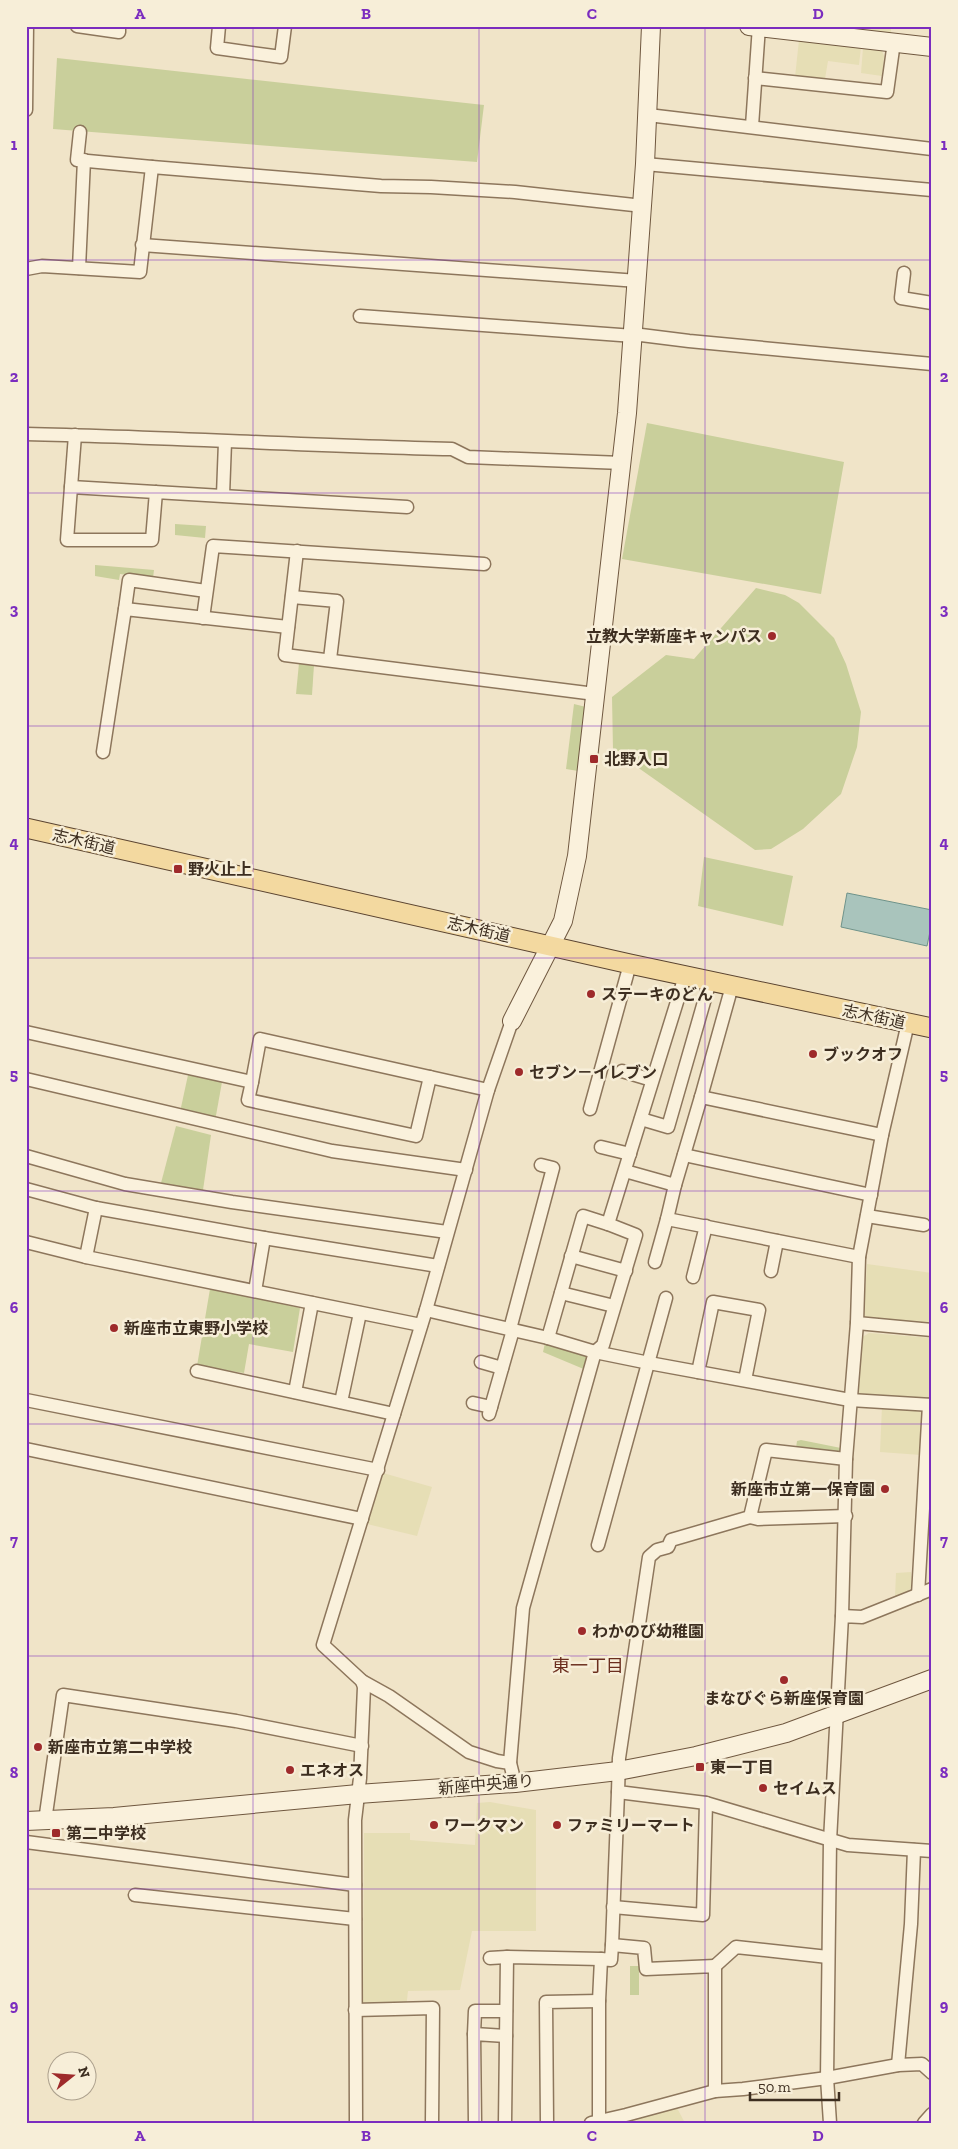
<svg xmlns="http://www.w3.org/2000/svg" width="958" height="2149" viewBox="0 0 958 2149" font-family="'Zilla Slab','Noto Sans JP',serif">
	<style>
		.farmland { fill: #e6deb5 }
		.green { fill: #c9cf9b }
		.water { fill: #a9c4bc; stroke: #6f938a }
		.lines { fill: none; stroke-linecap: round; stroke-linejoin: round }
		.street-casing { stroke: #8d765c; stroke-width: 15 }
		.secondary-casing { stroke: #6f573f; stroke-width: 20 }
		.primary-casing { stroke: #5b4430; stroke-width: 21 }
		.street { stroke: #faf1dc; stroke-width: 12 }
		.secondary { stroke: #faf1dc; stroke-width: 18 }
		.primary { stroke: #f3d9a0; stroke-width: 19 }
		.grid { fill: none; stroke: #7b2cbf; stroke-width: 1; stroke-opacity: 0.55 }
		.poi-dot { fill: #9e2a2b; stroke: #f7eed8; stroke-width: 2 }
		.labels { text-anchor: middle; stroke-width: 5; stroke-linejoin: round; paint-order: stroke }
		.poi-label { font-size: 16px; font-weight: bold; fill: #3d2e20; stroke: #f7eed8; text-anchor: start }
		.street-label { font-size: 16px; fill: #3d2e20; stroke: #f7eed8 }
		.neighbourhood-label { font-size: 18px; fill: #6b2e1e; stroke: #f7eed8 }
		.neatline { fill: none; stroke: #7b2cbf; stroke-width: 2 }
		.grid-label { font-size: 16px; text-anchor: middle; font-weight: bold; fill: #7b2cbf }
	</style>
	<rect width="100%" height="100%" fill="#f0e4c8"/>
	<g class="farmland">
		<path d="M864,26H891V36L864,32Z"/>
		<path d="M799,40L861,47L859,65L828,61L825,79L795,77Z"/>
		<path d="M863,48L882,51L884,56L882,76L861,73Z"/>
		<path d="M867,1264L932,1273V1327L863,1321Z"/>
		<path d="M869,1333L932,1338V1401L861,1395L857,1391L861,1338Z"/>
		<path d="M882,1406L921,1412L924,1417L921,1455L880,1452Z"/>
		<path d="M383,1473L432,1487L417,1536L367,1524Z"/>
		<path d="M911,1572L912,1587L908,1591L895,1597L896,1573Z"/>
		<path d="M490,1802L536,1810V1931H472L460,1990L408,1991L406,2009L363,2010L364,1833H410V1840L475,1845L477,1803Z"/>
		<path d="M677,2108L685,2123H636L633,2119Z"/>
	</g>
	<g class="green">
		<path d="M57,58L484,105L477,162L53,129Z"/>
		<path d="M647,423L844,462L821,594L622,559Z"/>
		<path d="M175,524L206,526L205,538L175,535Z"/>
		<path d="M95,565L154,570L153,578L120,574L119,580L95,576Z"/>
		<path d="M756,588L785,595L799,603L834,638L846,664L861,712L857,747L841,794L803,829L771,849L755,850L613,750L612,697L666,655L694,659Z"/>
		<path d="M299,663L314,665L312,695L296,694Z"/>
		<path d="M574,704L586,707L578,771L566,769Z"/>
		<path d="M704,857L793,876L783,926L698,906Z"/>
		<path d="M188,1075L222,1082L215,1121L180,1112Z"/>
		<path d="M176,1126L211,1135L203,1190L161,1183Z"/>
		<path d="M211,1283L240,1294L300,1308L293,1352L249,1344L244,1373L197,1366Z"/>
		<path d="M545,1343L585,1353L589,1362L586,1370L543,1352Z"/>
		<path d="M801,1440L841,1448V1452L835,1454L796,1448L797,1441Z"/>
		<rect x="630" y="1966" width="9" height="29"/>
	</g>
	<path class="water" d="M847,893L932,910V922L927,946L841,927Z"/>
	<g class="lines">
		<g class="street-casing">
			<g id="street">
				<path d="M77,26L119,32V26"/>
				<path d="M219,26L217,48L281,57L285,26"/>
				<path d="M755,78L887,92L894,42"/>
				<path d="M26,110L27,26"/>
				<path d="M648,115L932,149"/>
				<path d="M752,126L759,26"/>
				<path d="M80,132L77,160L152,167"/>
				<path d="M645,164L932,190"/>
				<path d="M142,245L638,281"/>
				<path d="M79,268L84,160"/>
				<path d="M26,269L42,266L140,272L152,167L381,186L431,187L515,192L643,206"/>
				<path d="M904,273L901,298L932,303"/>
				<path d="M360,316L634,336L641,335L689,341L932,364"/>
				<path d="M26,434C168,437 310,446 452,449L468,457L622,463"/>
				<path d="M71,487L75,435"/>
				<path d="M156,492L152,540H67L71,487L407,507"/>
				<path d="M223,495L225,442"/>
				<path d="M297,551L285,655L595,694"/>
				<path d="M292,597L337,601L330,659"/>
				<path d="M125,609L129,580L206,591"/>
				<path d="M203,618L213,546L484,564"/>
				<path d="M103,752L125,609L288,627"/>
				<path d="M512,1021L488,1090L426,1310L323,1645L362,1681L389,1696L469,1752L497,1761L510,1763L515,1783"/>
				<path d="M26,1032L252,1082L260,1039L488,1090"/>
				<path d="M622,1071L652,1080"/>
				<path d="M26,1079L332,1151L466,1170"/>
				<path d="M252,1082L248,1100L416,1136L430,1077"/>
				<path d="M701,1097L732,986"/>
				<path d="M590,1109L630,964"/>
				<path d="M641,1119L668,1127L710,981"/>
				<path d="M601,1147L630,1154"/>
				<path d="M684,1155L871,1195"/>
				<path d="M26,1156L125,1184L232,1202L447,1232"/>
				<path d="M625,1171L675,1185L667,1219L859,1257"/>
				<path d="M675,1185L701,1097L882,1135"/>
				<path d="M26,1189L96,1208L264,1238"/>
				<path d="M867,1216L924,1225"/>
				<path d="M26,1242L86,1257L421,1325"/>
				<path d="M571,1256L626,1271"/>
				<path d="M86,1257L96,1208"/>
				<path d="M655,1262L667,1219"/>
				<path d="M771,1271L777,1241"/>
				<path d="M693,1277L706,1226"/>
				<path d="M255,1291L264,1238L438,1266"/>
				<path d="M561,1293L614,1306"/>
				<path d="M426,1310L548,1338L595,1352L649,1363L850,1400L932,1405"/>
				<path d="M857,1323L932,1330"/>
				<path d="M510,1329L553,1168L541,1165"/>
				<path d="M548,1338L583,1216L608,1224L685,976"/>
				<path d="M481,1362L502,1368"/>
				<path d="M197,1371L394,1414"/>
				<path d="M698,1372L713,1302L759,1310L745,1380"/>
				<path d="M295,1392L312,1303"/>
				<path d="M26,1400L378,1470"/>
				<path d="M341,1402L360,1313"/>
				<path d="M473,1403L491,1407"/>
				<path d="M489,1414L513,1330"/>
				<path d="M26,1449L362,1519"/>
				<path d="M846,1459L766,1450L750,1517L671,1540L668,1547L657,1550L649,1557L619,1758L618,1792L706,1803L848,1845L932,1851"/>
				<path d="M750,1517L758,1519L846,1516"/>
				<path d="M598,1545L666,1298"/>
				<path d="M918,1595L929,1405"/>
				<path d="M842,1616L846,1459L857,1323L859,1257L882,1135L908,1023"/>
				<path d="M510,1763L523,1608L595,1352L603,1345L636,1235L608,1224"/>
				<path d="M45,1821L63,1695L236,1721L362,1746"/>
				<path d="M26,1842L355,1885"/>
				<path d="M135,1895L355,1919"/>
				<path d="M613,1907L703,1915L706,1803"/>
				<path d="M612,1945L644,1948L646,1969L715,1966V2091"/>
				<path d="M490,1958L507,1957"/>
				<path d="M715,1966L736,1947L828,1957"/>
				<path d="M355,2010L433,2008L432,2123"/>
				<path d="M474,2034L475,2011H506"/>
				<path d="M898,2065L911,1924L914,1850"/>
				<path d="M599,2121V2001L601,1959L611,1960L612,1945L618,1792"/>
				<path d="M356,2123L355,1820L360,1778L364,1687L362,1681"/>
				<path d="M475,2123L474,2034L506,2036"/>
				<path d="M505,2123L507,1957L601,1959"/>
				<path d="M547,2123L546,2002L599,2001"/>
				<path d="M591,2123L626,2115L715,2091L743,2089L827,2078L898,2065L922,2064L932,2073"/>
				<path d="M830,2123L827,2078L830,1841L842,1616L862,1617L932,1589"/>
				<path d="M924,2123L932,2114"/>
			</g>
		</g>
		<g class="secondary-casing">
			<g id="secondary">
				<path d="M749,26L932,47"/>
				<path d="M512,1021L563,921L577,856L627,413L645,164L651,26"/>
				<path d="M26,1821L114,1817L358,1794L515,1783L618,1771L696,1756L786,1733L932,1679"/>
			</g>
		</g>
		<g class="primary-casing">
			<path id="primary" d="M26,828L630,964L932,1028"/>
		</g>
		<use href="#street" class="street"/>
		<use href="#secondary" class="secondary"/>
		<use href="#primary" class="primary"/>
	</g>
	<path class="grid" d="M253,26V2123M479,26V2123M705,26V2123M26,260H932M26,493H932M26,726H932M26,958H932M26,1191H932M26,1424H932M26,1656H932M26,1889H932"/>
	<g class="poi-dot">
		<circle cx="772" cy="636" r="5"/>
		<rect x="589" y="754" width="10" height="10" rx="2.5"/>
		<rect x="173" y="864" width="10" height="10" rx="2.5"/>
		<circle cx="591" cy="994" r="5"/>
		<circle cx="813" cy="1054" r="5"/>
		<circle cx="519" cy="1072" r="5"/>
		<circle cx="114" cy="1328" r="5"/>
		<circle cx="885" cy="1489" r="5"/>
		<circle cx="582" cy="1631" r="5"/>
		<circle cx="784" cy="1680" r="5"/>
		<circle cx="38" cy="1747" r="5"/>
		<rect x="695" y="1762" width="10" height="10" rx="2.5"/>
		<circle cx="290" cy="1770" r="5"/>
		<circle cx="763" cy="1788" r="5"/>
		<circle cx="434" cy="1825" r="5"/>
		<circle cx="557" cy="1825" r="5"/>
		<rect x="51" y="1828" width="10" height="10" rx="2.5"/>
	</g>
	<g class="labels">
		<g class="poi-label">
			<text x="762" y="642" text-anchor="end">立教大学新座キャンパス</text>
			<text x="604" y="765">北野入口</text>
			<text x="188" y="875">野火止上</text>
			<text x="601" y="1000">ステーキのどん</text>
			<text x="823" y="1060">ブックオフ</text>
			<text x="529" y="1078">セブン－イレブン</text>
			<text x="124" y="1334">新座市立東野小学校</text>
			<text x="875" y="1495" text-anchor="end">新座市立第一保育園</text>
			<text x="592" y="1637">わかのび幼稚園</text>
			<text x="784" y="1704" text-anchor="middle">まなびぐら新座保育園</text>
			<text x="48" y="1753">新座市立第二中学校</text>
			<text x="710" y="1773">東一丁目</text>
			<text x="300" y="1776">エネオス</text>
			<text x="773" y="1794">セイムス</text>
			<text x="444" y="1831">ワークマン</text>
			<text x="567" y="1831">ファミリーマート</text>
			<text x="66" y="1839">第二中学校</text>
		</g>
		<g class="street-label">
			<text transform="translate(84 841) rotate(13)" y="6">志木街道</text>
			<text transform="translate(479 929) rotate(13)" y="6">志木街道</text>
			<text transform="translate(874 1016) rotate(12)" y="6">志木街道</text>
			<text transform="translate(486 1784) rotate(-5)" y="6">新座中央通り</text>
		</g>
		<g class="neighbourhood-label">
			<text x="588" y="1672">東一丁目</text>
		</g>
	</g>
	<rect width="958" height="2149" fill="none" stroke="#f7eed8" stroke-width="55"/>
	<g transform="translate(72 2076) rotate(73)"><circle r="24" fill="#f7eed8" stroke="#ada18e"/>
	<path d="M0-4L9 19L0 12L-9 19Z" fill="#9e2a2b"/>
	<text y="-8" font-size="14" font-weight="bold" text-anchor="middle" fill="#3d2e20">N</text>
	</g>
	<path d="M750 2092v8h89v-8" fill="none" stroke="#3d2e20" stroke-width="2.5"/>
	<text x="758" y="2092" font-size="15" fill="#3d2e20" stroke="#f7eed8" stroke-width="4" paint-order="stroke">50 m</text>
	<rect x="28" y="28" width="902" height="2094" class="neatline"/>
	<g class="grid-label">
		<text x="140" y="19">A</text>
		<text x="366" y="19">B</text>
		<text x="592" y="19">C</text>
		<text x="818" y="19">D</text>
		<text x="14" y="150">1</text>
		<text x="944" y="150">1</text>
		<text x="14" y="382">2</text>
		<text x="944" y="382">2</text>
		<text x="14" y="615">3</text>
		<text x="944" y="615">3</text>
		<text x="14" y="848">4</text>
		<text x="944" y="848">4</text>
		<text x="14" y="1080">5</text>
		<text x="944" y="1080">5</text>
		<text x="14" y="1313">6</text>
		<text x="944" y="1313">6</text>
		<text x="14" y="1546">7</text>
		<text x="944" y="1546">7</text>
		<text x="14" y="1778">8</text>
		<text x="944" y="1778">8</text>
		<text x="14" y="2011">9</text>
		<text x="944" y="2011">9</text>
		<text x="140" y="2141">A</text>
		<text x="366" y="2141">B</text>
		<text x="592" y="2141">C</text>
		<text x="818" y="2141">D</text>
	</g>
</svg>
